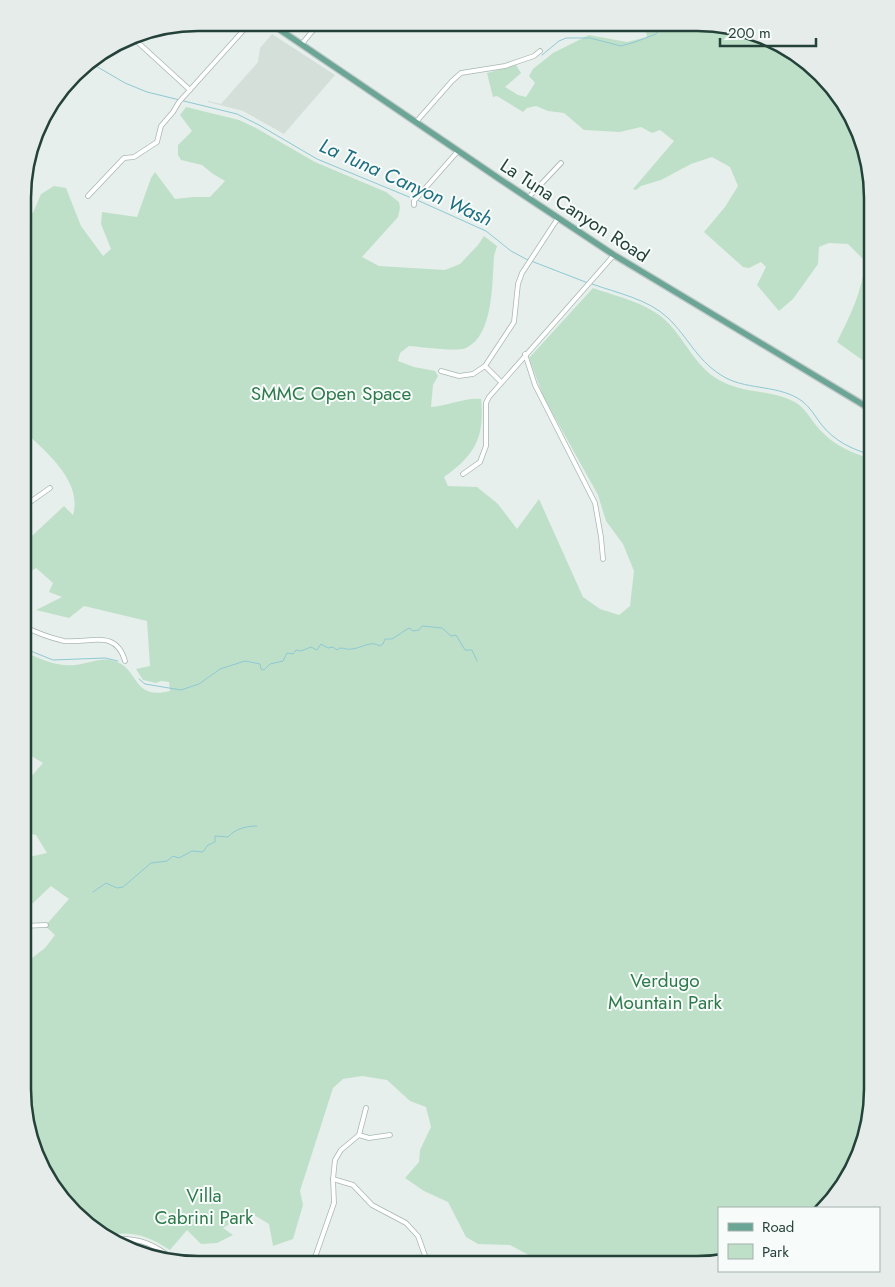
<svg xmlns="http://www.w3.org/2000/svg" width="895" height="1287" viewBox="0 0 895 1287" font-family="Jost,sans-serif">
	<style>
		.built { fill: #d4dfda }
		.green { fill: #bfe0c8 }
		.lines { fill: none; stroke-linecap: round; stroke-linejoin: round }
		.stream { stroke: #8ec9d4; stroke-width: 1 }
		.minor-casing { stroke: #a8b8b2; stroke-width: 5.5 }
		.primary-casing { stroke: #c2cac8; stroke-width: 8 }
		.minor { stroke: #fff; stroke-width: 4 }
		.primary { stroke: #6aa596; stroke-width: 5.5 }
		.labels { text-anchor: middle; stroke-width: 4; stroke-linejoin: round; paint-order: stroke }
		.street-label { font-size: 19px; fill: #24423a; stroke: #f7fbf9 }
		.park-label { font-size: 19px; fill: #2d7a4b; stroke: #f7fbf9 }
		.water-label { font-size: 20px; font-style: italic; fill: #1c6f80; stroke: #f7fbf9 }
		.rim { fill: none; stroke: #24423a; stroke-width: 2.5 }
	</style>
	<rect width="100%" height="100%" fill="#e6efeb"/>
	<path class="built" d="M272,34L335,75L284,134L243,111L208,102V101L221,104L258,62L260,48Z"/>
	<g class="green">
		<path d="M617,24H720L804,59L855,120L872,197V367L837,342C850,316 863,290 865,261L848,244L829,243L819,247L818,264L793,299L779,311L757,285L766,267L761,262L749,268L743,267L704,232L725,207L738,186L730,167L712,157L691,164L661,180L641,186L636,190L633,189L674,141L660,130L652,133L641,127L620,132L584,130L564,113L548,111L536,106L527,108L523,112L497,96L493,97L487,73L516,65L521,73L505,87L518,95L526,97L535,83L529,76L533,69L553,53L589,35L627,42L647,37L646,31L642,25L626,29L617,27Z"/>
		<path d="M186,107L239,120L256,128L315,162L386,192L399,202L400,208L398,217L362,257L379,266L445,270L460,264L478,245L484,236L497,246L494,256C492,282 494,335 466,348C456,352 422,347 409,346L400,353L398,361L414,367L435,371L438,376L433,385L431,407C448,406 465,397 481,399C485,437 475,455 444,477L448,486L477,487L498,504L517,529L539,499L583,597L600,609L619,615L630,606L634,571L623,544L606,521L598,495L543,396L529,358L593,288C615,296 644,302 663,318C686,338 695,370 725,383C749,394 776,390 798,404C807,411 812,421 820,430C835,446 852,453 872,459V1101L843,1187L818,1208H719V1260L698,1264H538V1260L510,1245L478,1244L466,1237L448,1202L424,1191L405,1178L419,1162L420,1150L431,1127L426,1107L410,1101L387,1080L362,1076L343,1079L333,1088L300,1191L303,1205L293,1239L273,1246L269,1224L249,1212L223,1228L233,1235L217,1243L201,1244L187,1230L170,1250C147,1235 130,1230 102,1236L40,1166L23,1090V950L32,958L45,948L55,935L45,926L69,899L51,886L33,903L23,904V860L29,857L47,853L36,835L23,832V783L28,780L43,763L23,751V651C40,659 57,667 75,665C86,664 100,658 110,660C141,665 129,701 170,691L169,682L161,681L156,683L143,680L136,669L150,666L147,621L84,606L69,618L36,610L62,597L49,592L53,583L36,568L23,576V537L33,535L64,506L73,515C83,481 45,451 24,431V379L29,374L26,350L24,349V212L33,213L41,194L54,186L66,188L81,226L103,256L111,249L101,224L102,212L137,217L151,178L155,172L175,199L193,197H210L225,181L213,174L202,165L181,160L178,155V145L192,131L180,115Z"/>
	</g>
	<g class="lines">
		<g class="stream">
			<path d="M542,55L559,41L566,38H590L621,46L635,42L656,34L663,24"/>
			<path d="M89,62L125,83L147,92L237,114L259,125L317,159L414,199"/>
			<path d="M417,200L486,231L511,251L526,259L588,283"/>
			<path d="M592,284C617,293 648,299 668,318C689,338 698,363 726,378C749,390 780,385 802,401C810,407 815,416 821,424C834,441 853,450 872,455"/>
			<path d="M23,648L53,660L105,658L118,661"/>
			<path d="M139,679L145,684L181,690L199,684L220,669L245,661L260,664L261,669L264,670L270,664L283,661L287,653L293,654L296,650L301,651L311,647L317,650L321,644L328,648L333,647L337,650L340,648C344,648 349,650 352,649C362,648 371,640 380,646L383,644L385,639H392L409,628L413,631L419,630L422,626L442,628L451,636L456,635L465,650H472L477,661"/>
			<path d="M93,892L106,883L117,888L123,887L151,863L167,861L173,856L179,858L192,851L203,852L208,845L215,842V836L228,837C235,829 246,826 257,826"/>
		</g>
		<g class="minor-casing">
			<g id="minor">
				<path d="M132,37L190,90"/>
				<path d="M301,45L319,23"/>
				<path d="M416,122L452,81L461,73L505,66L534,56L540,51"/>
				<path d="M88,196L124,158L134,157L157,142L161,126L173,112L179,102L250,23"/>
				<path d="M528,198L561,163"/>
				<path d="M414,205V201L458,151"/>
				<path d="M525,354L535,385L595,503L601,537L603,559"/>
				<path d="M485,366L501,382"/>
				<path d="M441,371L459,376L473,374L485,366L514,322L518,284L522,273L558,218"/>
				<path d="M463,474L480,462L486,446V403L489,397L614,255"/>
				<path d="M23,507L50,488"/>
				<path d="M23,626C35,632 51,638 64,641C89,644 116,628 125,661"/>
				<path d="M23,926L46,925"/>
				<path d="M359,1135L369,1138L390,1135"/>
				<path d="M333,1179L353,1185L372,1205L406,1223L418,1236L428,1264"/>
				<path d="M111,1239C142,1237 155,1245 179,1263"/>
				<path d="M374,1258L383,1264"/>
				<path d="M313,1263L334,1203L333,1179L335,1160L341,1150L359,1135L366,1108"/>
				<path d="M415,1264L428,1261"/>
			</g>
		</g>
		<g class="primary-casing">
			<path id="primary" d="M270,23L501,180L614,255L872,410"/>
		</g>
		<use href="#minor" class="minor"/>
		<use href="#primary" class="primary"/>
	</g>
	<g class="labels">
		<g class="street-label">
			<text transform="translate(575 210) rotate(33)" y="7">La Tuna Canyon Road</text>
		</g>
		<g class="park-label">
			<text x="331" y="400">SMMC Open Space</text>
			<text x="665" y="987">Verdugo<tspan x="665" dy="22">Mountain Park</tspan></text>
			<text x="204" y="1202">Villa<tspan x="204" dy="22">Cabrini Park</tspan></text>
		</g>
		<g class="water-label">
			<text transform="translate(406 182) rotate(24)" y="7">La Tuna Canyon Wash</text>
		</g>
	</g>
	<path d="M0 0H895V1287H0ZM198 31H697A167 167 0 0 1 864 198V1089A167 167 0 0 1 697 1256H198A167 167 0 0 1 31 1089V198A167 167 0 0 1 198 31Z" fill="#e6ecea" fill-rule="evenodd"/>
	<path class="rim" d="M198 31H697A167 167 0 0 1 864 198V1089A167 167 0 0 1 697 1256H198A167 167 0 0 1 31 1089V198A167 167 0 0 1 198 31Z"/>
	<rect x="718" y="1207" width="162" height="65" fill="#f7fbf9" stroke="#a3b1ad"/>
	<rect x="728" y="1223" width="25" height="8" fill="#6aa596" stroke="#a3b1ad"/>
	<text x="762" y="1232" font-size="15" fill="#24423a">Road</text>
	<rect x="728" y="1244" width="25" height="15" fill="#bfe0c8" stroke="#a3b1ad"/>
	<text x="762" y="1257" font-size="15" fill="#24423a">Park</text>
	<path d="M720 38v8h96v-8" fill="none" stroke="#24423a" stroke-width="2.5"/>
	<text x="728" y="38" font-size="15" fill="#24423a" stroke="#f7fbf9" stroke-width="4" paint-order="stroke">200 m</text>
</svg>
